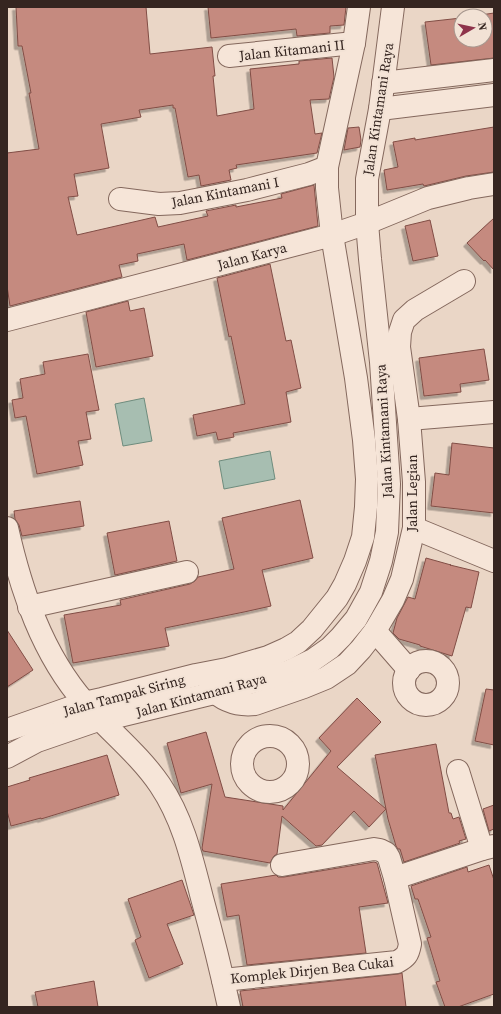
<svg xmlns="http://www.w3.org/2000/svg" width="501" height="1014" viewBox="0 0 501 1014" font-family="'Source Serif 4',serif">
	<style>
		.water { fill: #a7beb1; stroke: #6e8c7d }
		.building { fill: #c58a7f; stroke: #814d45; filter: url(#shadow) }
		.lines { fill: none; stroke-linecap: round; stroke-linejoin: round }
		.street-casing { stroke: #84685d; stroke-width: 24 }
		.street { stroke: #f6e5d8; stroke-width: 22 }
		.labels { text-anchor: middle; stroke-width: 4; stroke-linejoin: round; paint-order: stroke }
		.street-label { font-size: 14px; fill: #352520; stroke: #f2e2d5 }
	</style>
	<defs>
		<filter id="shadow"><feDropShadow dx="-3.5" dy="3.5" stdDeviation="0" flood-color="#0004"/></filter>
	</defs>
	<rect width="100%" height="100%" fill="#ead6c6"/>
	<g class="water">
		<path d="M144,398L152,441L123,446L115,404Z"/>
		<path d="M270,451L275,479L224,489L219,461Z"/>
	</g>
	<g class="building">
		<path d="M16,7H146L150,54L212,47L215,76H213L217,116L254,109L250,69L299,64V61L332,58L334,77L329,99L310,100L315,134L322,133L317,153L236,165L237,168L229,170L231,180L201,186L199,175L188,177L175,108H173V105L139,110L141,117L101,124L109,168L74,174L78,196L68,197L77,235L155,217L158,227L208,216L206,211L236,205V207L282,198L281,194L314,185L318,226L187,260L184,244L137,254L138,261L119,265L122,277L10,306L7,286V153L39,149L29,93H31L22,46H18Z"/>
		<path d="M208,7H346L344,25L330,26V33L297,36L296,29L211,38Z"/>
		<path d="M494,13V58L431,65L425,22L461,18V40H485V16H474Z"/>
		<path d="M359,127L361,140L360,147L344,150L348,128Z"/>
		<path d="M494,127V172L466,176L424,186L423,184L387,190L384,170L398,167L393,142L415,138V140Z"/>
		<path d="M494,218V270L485,260L484,261L467,243Z"/>
		<path d="M430,220L438,256L413,261L405,226Z"/>
		<path d="M270,264L286,341L291,340L301,388L286,392L291,422L233,433L234,437L218,440L216,432L197,436L193,415L245,404L231,336L229,337L217,278Z"/>
		<path d="M128,301L130,311L144,308L153,356L96,367L86,312Z"/>
		<path d="M484,349L489,380L460,384L461,392L424,396L419,358Z"/>
		<path d="M88,354L99,410L86,412L91,439L78,441L83,465L37,474L26,416L15,418L12,400L23,398L20,379L45,374L43,362Z"/>
		<path d="M452,443L494,448V513L431,506L435,473L449,475Z"/>
		<path d="M300,500L313,558L262,570L271,606L244,612L165,628L169,646L73,663L64,615L121,605L120,600L190,584L195,581L198,577L234,569L222,518Z"/>
		<path d="M80,501L84,526L22,536L19,525L15,519L14,511Z"/>
		<path d="M169,521L177,561L115,575L107,533Z"/>
		<path d="M426,558L451,565H450L479,572L471,608L466,607L452,656L420,646V645L399,639L393,633L397,618L408,597L415,599Z"/>
		<path d="M7,630L33,670L7,687Z"/>
		<path d="M486,689L494,690V745L475,741Z"/>
		<path d="M357,698L381,722L337,767L386,809L369,827L354,811L322,845L316,846L282,816L277,854L274,856L270,863L203,851L202,848L212,784L181,793L167,743L206,732L225,797L283,806V810L331,751L319,738Z"/>
		<path d="M436,744L449,813H451L453,819L459,817L466,839L459,841L460,843L404,862L400,849H398L396,846L388,819L375,755Z"/>
		<path d="M107,755L119,795L41,819V818L11,826L7,811V787L30,780L29,778Z"/>
		<path d="M494,805V829L489,831L483,809Z"/>
		<path d="M374,862L377,863L388,903L359,907L366,953L247,965L239,915L227,917L221,884L276,875L278,877H284Z"/>
		<path d="M489,865L494,880V994L458,1007H445L436,982L440,981L427,938L431,937L418,899H415L411,886L467,867L468,872Z"/>
		<path d="M182,880L194,915L167,924L183,964L149,978L135,940L141,937L128,899Z"/>
		<path d="M402,973L406,1007H243L240,991L398,974Z"/>
		<path d="M94,981L98,1007H38L35,992Z"/>
	</g>
	<g class="lines">
		<g class="street-casing">
			<g id="street">
				<path d="M229,56L354,43"/>
				<path d="M383,83L494,70"/>
				<path d="M380,109L494,95"/>
				<path d="M120,199L159,204L180,203L247,190L309,174L327,167"/>
				<path d="M7,320L332,235L367,223L428,198L469,188L494,184"/>
				<path d="M409,419L494,412"/>
				<path d="M7,528C21,590 42,654 85,703C109,731 139,754 160,785C183,819 192,859 202,898C212,934 221,970 229,1007"/>
				<path d="M414,528L494,561"/>
				<path d="M29,607L187,572"/>
				<path d="M375,631L409,670"/>
				<circle cx="426" cy="683" r="22"/>
				<path d="M210,688C222,700 237,706 255,704L304,687L326,678L347,664L361,649L375,631L393,600L402,579L414,528V482L409,419L399,347L400,332L404,320L415,310L464,281"/>
				<path d="M7,730L84,703L102,699L196,675L227,669L268,657L286,649L298,642L312,629L337,598L345,584L355,561L363,537L366,507L367,479L364,440L356,378L332,235L327,188V167L354,43L359,7"/>
				<circle cx="270" cy="764" r="28"/>
				<path d="M7,757L37,741L101,719L111,718L214,693L260,680L290,671L313,660L330,648L341,637L356,619L371,592L381,561L387,532L389,484L381,362L370,259L367,223V179L380,109L393,7"/>
				<path d="M458,771L482,849"/>
				<path d="M282,865L374,849L380,850L386,853L389,858L395,878"/>
				<path d="M223,980L397,962C406,957 408,955 410,944L395,878L482,849L494,846"/>
			</g>
		</g>
		<use href="#street" class="street"/>
	</g>
	<g class="labels">
		<g class="street-label">
			<text transform="translate(292 50) rotate(-6)" y="5">Jalan Kitamani II</text>
			<text transform="translate(378 109) rotate(-81)" y="5">Jalan Kintamani Raya</text>
			<text transform="translate(225 192) rotate(-11)" y="5">Jalan Kintamani I</text>
			<text transform="translate(252 256) rotate(-15)" y="5">Jalan Karya</text>
			<text transform="translate(384 431) rotate(-93)" y="5">Jalan Kintamani Raya</text>
			<text transform="translate(412 493) rotate(-90)" y="5">Jalan Legian</text>
			<text transform="translate(124 695) rotate(-15)" y="5">Jalan Tampak Siring</text>
			<text transform="translate(201 695) rotate(-15)" y="5">Jalan Kintamani Raya</text>
			<text transform="translate(312 970) rotate(-6)" y="5">Komplek Dirjen Bea Cukai</text>
		</g>
	</g>
	<rect width="501" height="1014" fill="none" stroke="#352520" stroke-width="16"/>
	<g transform="translate(473 28) rotate(81)"><circle r="19" fill="#f2e2d5" stroke="#a6968d"/>
	<path d="M0-3L7 15L0 10L-7 15Z" fill="#8e334b"/>
	<text y="-6" font-size="11" font-weight="bold" text-anchor="middle" fill="#352520">N</text>
	</g>
</svg>
